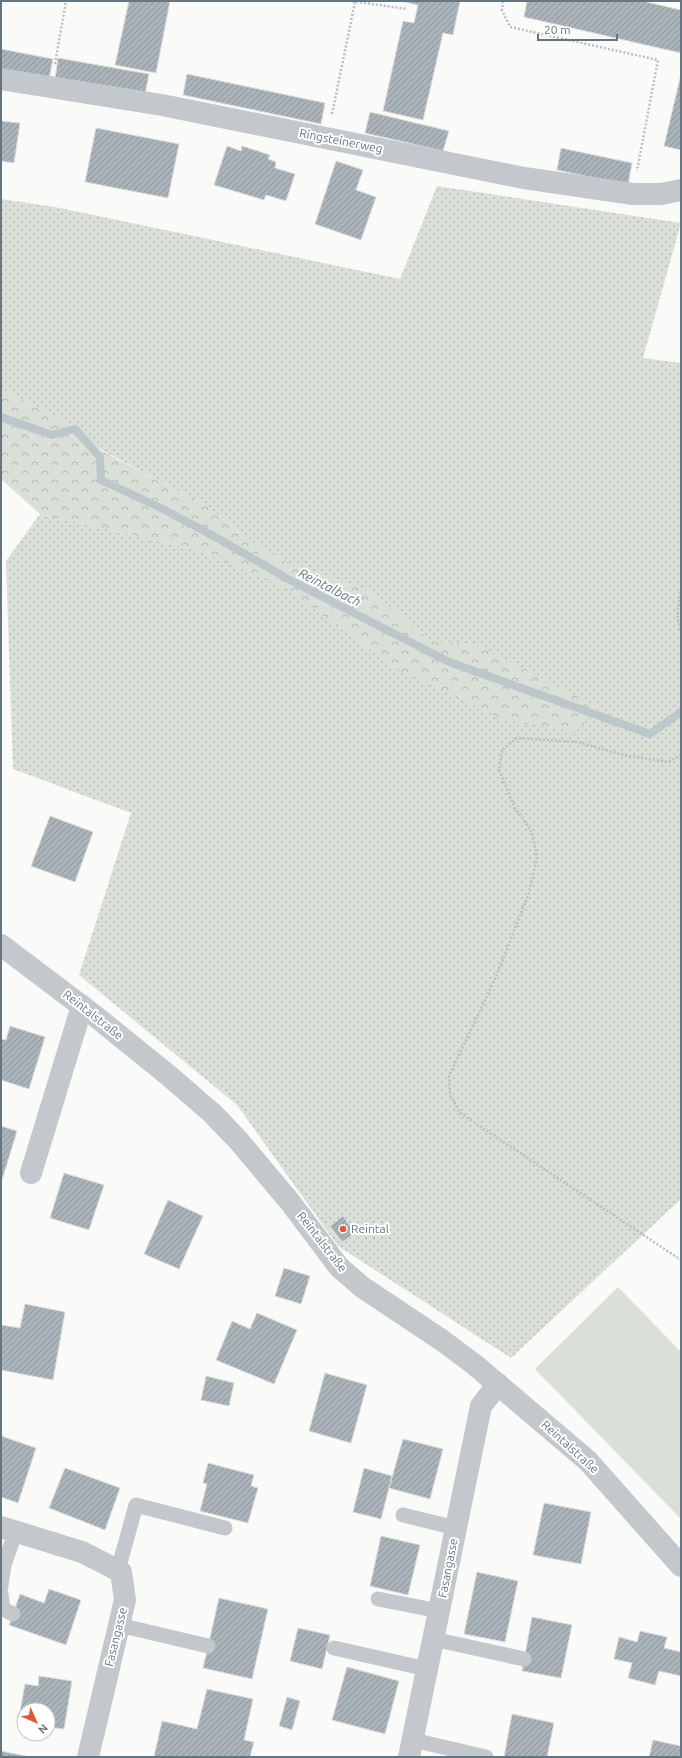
<svg xmlns="http://www.w3.org/2000/svg" width="682" height="1758" viewBox="0 0 682 1758" font-family="Ubuntu,sans-serif">
	<style>
		.grass { fill: url(#grass-dots) }
		.forest { fill: url(#forest-crowns) }
		.pitch { fill: #dadfd7 }
		.lines { fill: none; stroke-linecap: round; stroke-linejoin: round }
		.stream { stroke: #bbc7cb; stroke-width: 8 }
		.building { fill: url(#building-hatch); stroke: #dcdcda }
		.path { stroke: #bbbfc2; stroke-width: 2.5; stroke-dasharray: 2 2; stroke-linecap: butt }
		.service { stroke: #c3c8cc; stroke-width: 15 }
		.minor { stroke: #c3c8cc; stroke-width: 22 }
		.poi-dot { fill: #e4572e; stroke: #fff; stroke-width: 1.5 }
		.labels { text-anchor: middle; stroke-width: 4; stroke-linejoin: round; paint-order: stroke }
		.street-label { font-size: 12px; fill: #657683; stroke: #fff }
		.poi-label { font-size: 12px; fill: #657683; stroke: #fff; text-anchor: start }
		.water-label { font-size: 13px; font-style: italic; fill: #60757c; stroke: #fff }
	</style>
	<defs>
		<pattern id="grass-dots" width="8" height="8" patternUnits="userSpaceOnUse"><rect width="8" height="8" fill="#dadfd7"/><path d="M2 2h.1M6 6h.1" fill="none" stroke="#b4b9b4" stroke-width="1.8" stroke-linecap="round"/></pattern>
		<pattern id="forest-crowns" width="20" height="18" patternUnits="userSpaceOnUse"><rect width="20" height="18" fill="#dadfd7"/><path d="M2 6a3 3 0 1 1 6 0M12 15a3 3 0 1 1 6 0" fill="none" stroke="#b4b9b4"/></pattern>
		<pattern id="building-hatch" width="6" height="6" patternUnits="userSpaceOnUse"><rect width="6" height="6" fill="#aab3b9"/><path d="M-1 1l2-2M0 6l6-6M5 7l2-2" fill="none" stroke="#8e969c"/></pattern>
	</defs>
	<rect width="100%" height="100%" fill="#fafaf8"/>
	<path class="grass" d="M437,186L681,223L643,358L681,363V1199L511,1358L338,1246L237,1105L79,975L131,813L13,769L6,561L40,514L197,550L288,589L395,668L480,646L432,641L370,591L296,567L258,546L208,507L96,447L82,431L1,388V199L55,207L400,279Z"/>
	<path class="forest" d="M1,388L82,431L96,448L208,507L258,546L296,567L370,591L432,641L480,646L599,708L576,732L504,720L395,668L287,589L197,550L40,514L1,479Z"/>
	<path class="pitch" d="M618,1287L681,1352V1519L535,1369Z"/>
	<g class="lines">
		<path class="stream" d="M1,417L52,435L75,429L100,457L101,480L161,508L221,540L284,577L449,662L650,734L681,712"/>
	</g>
	<g class="building">
		<path d="M129,1H170L156,73L115,65Z"/>
		<path d="M400,1H460L453,35L443,33L423,120L383,111L403,21L414,23L418,5Z"/>
		<path d="M527,1H642L681,10V53L524,17Z"/>
		<path d="M1,49L53,59L49,79L1,69Z"/>
		<path d="M58,58L149,74L145,94L55,79Z"/>
		<path d="M187,74L325,103L321,124L183,95Z"/>
		<path d="M681,74V150L664,146Z"/>
		<path d="M370,112L449,131L443,151L365,133Z"/>
		<path d="M1,121L20,123L14,163L1,161Z"/>
		<path d="M96,128L179,144L168,198L85,182Z"/>
		<path d="M227,146L241,151L242,146L270,155L268,159L276,162L275,168L295,174L286,201L266,195L264,200L214,185Z"/>
		<path d="M561,148L632,163L628,185L557,170Z"/>
		<path d="M336,161L363,170L356,190L376,197L361,240L315,224Z"/>
		<path d="M50,816L93,832L75,882L31,866Z"/>
		<path d="M10,1026L45,1037L29,1089L1,1080V1039L6,1040Z"/>
		<path d="M1,1126L17,1131L2,1180H1Z"/>
		<path d="M64,1173L104,1185L89,1230L50,1218Z"/>
		<path d="M168,1200L203,1216L179,1269L144,1254Z"/>
		<path d="M343,1216L355,1233L342,1242L330,1226Z"/>
		<path d="M284,1268L310,1276L301,1304L275,1296Z"/>
		<path d="M25,1304L65,1312L53,1380L1,1370V1325L20,1328Z"/>
		<path d="M257,1313L297,1330L274,1384L216,1360L232,1321L250,1329Z"/>
		<path d="M325,1373L367,1385L351,1443L309,1431Z"/>
		<path d="M206,1376L234,1383L229,1406L201,1400Z"/>
		<path d="M1,1436L36,1448L18,1503L1,1497Z"/>
		<path d="M403,1439L443,1449L430,1499L389,1488Z"/>
		<path d="M208,1463L254,1475L251,1486L258,1488L248,1523L200,1511L207,1484L203,1483Z"/>
		<path d="M65,1468L120,1488L105,1530L49,1508Z"/>
		<path d="M364,1468L392,1476L381,1519L353,1512Z"/>
		<path d="M544,1503L591,1512L581,1564L533,1555Z"/>
		<path d="M381,1536L420,1545L408,1595L370,1586Z"/>
		<path d="M477,1572L518,1581L505,1642L464,1634Z"/>
		<path d="M49,1589L81,1600L66,1645L9,1625L20,1594L44,1603Z"/>
		<path d="M219,1598L268,1609L252,1679L203,1668Z"/>
		<path d="M532,1617L572,1625L561,1678L522,1671Z"/>
		<path d="M298,1628L330,1635L322,1669L290,1661Z"/>
		<path d="M640,1631L667,1637L664,1648L681,1652V1676L659,1671L655,1685L628,1678L632,1663L614,1659L619,1637L637,1642Z"/>
		<path d="M347,1667L399,1681L385,1734L332,1720Z"/>
		<path d="M39,1676L72,1681L64,1729L48,1727V1710H24V1718L19,1717L25,1684L38,1686Z"/>
		<path d="M207,1689L253,1699L244,1740L254,1742L250,1757H154L162,1721L197,1729Z"/>
		<path d="M287,1697L300,1701L292,1730L279,1726Z"/>
		<path d="M512,1714L554,1723L547,1757H504Z"/>
		<path d="M653,1740L681,1746V1757H649Z"/>
		<path d="M1,1751L30,1757H1Z"/>
	</g>
	<g class="lines">
		<g class="path">
			<path d="M352,1L407,9"/>
			<path d="M503,1L502,10L510,27L658,60L637,171"/>
			<path d="M55,64L66,1"/>
			<path d="M332,114L355,2"/>
			<path d="M681,588L677,614L681,633"/>
			<path d="M681,755L668,762L624,755L577,742L517,738L502,750L499,770L515,808L532,832L537,858L529,893L495,979L449,1076L450,1094L460,1113L681,1260"/>
		</g>
		<g class="service">
			<path d="M403,1515L456,1528"/>
			<path d="M118,1570L136,1505L225,1528"/>
			<path d="M1,1586L4,1565L16,1531"/>
			<path d="M1,1594L3,1609L13,1614"/>
			<path d="M378,1599L439,1611"/>
			<path d="M119,1625L208,1646"/>
			<path d="M433,1639L524,1659"/>
			<path d="M334,1648L427,1669"/>
			<path d="M413,1740L486,1757"/>
		</g>
		<g class="minor">
			<path d="M1,79L162,105L524,178L633,194H661L681,190"/>
			<path d="M1,945L95,1016L168,1075L212,1113L238,1140L290,1202L339,1267L362,1287L443,1341L475,1365L588,1461L681,1566"/>
			<path d="M31,1173L82,1006"/>
			<path d="M1,1527L82,1552L121,1572L125,1600L88,1757"/>
			<path d="M409,1757L481,1406L498,1384"/>
		</g>
	</g>
	<circle class="poi-dot" cx="343" cy="1229" r="4"/>
	<g class="labels">
		<g class="street-label">
			<text transform="translate(341 141) rotate(11)" y="4">Ringsteinerweg</text>
			<text transform="translate(93 1015) rotate(38)" y="4">Reintalstraße</text>
			<text transform="translate(322 1242) rotate(52)" y="4">Reintalstraße</text>
			<text transform="translate(570 1447) rotate(42)" y="4">Reintalstraße</text>
			<text transform="translate(448 1568) rotate(-79)" y="4">Fasangasse</text>
			<text transform="translate(116 1637) rotate(-76)" y="4">Fasangasse</text>
		</g>
		<g class="poi-label">
			<text x="351" y="1233">Reintal</text>
		</g>
		<g class="water-label">
			<text transform="translate(330 587) rotate(27)" y="5">Reintalbach</text>
		</g>
	</g>
	<rect width="682" height="1758" fill="none" stroke="#657683" stroke-width="4"/>
	<g transform="translate(36 1722) rotate(135)"><circle r="19" fill="#ffffff" stroke="#c1c8cd"/>
	<path d="M0-3L7 15L0 10L-7 15Z" fill="#e4572e"/>
	<text y="-6" font-size="11" font-weight="bold" text-anchor="middle" fill="#657683">N</text>
	</g>
	<path d="M538 34v6h79v-6" fill="none" stroke="#657683" stroke-width="2"/>
	<text x="544" y="34" font-size="12" fill="#657683" stroke="#ffffff" stroke-width="3" paint-order="stroke">20 m</text>
</svg>
